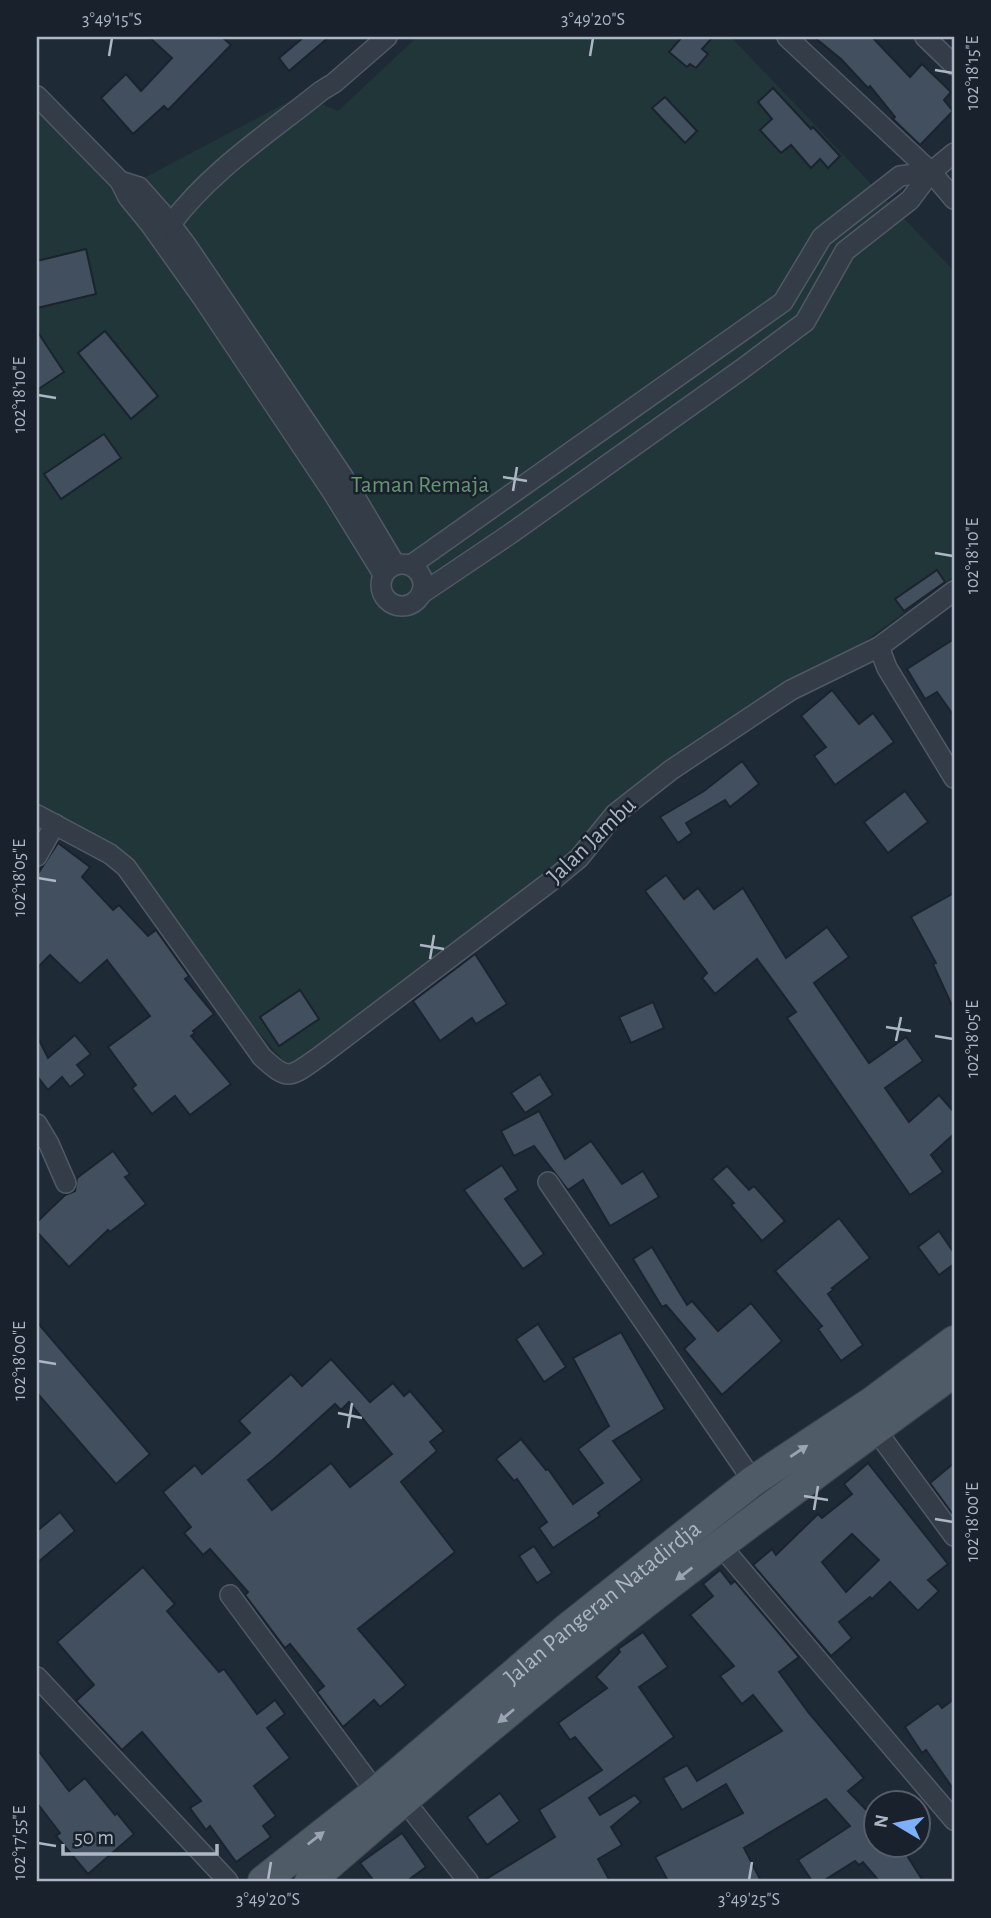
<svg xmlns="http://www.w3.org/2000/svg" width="991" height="1918" viewBox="0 0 991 1918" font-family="'Alegreya Sans',sans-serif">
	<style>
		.green { fill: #213638 }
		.building { fill: #424f5f; stroke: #1a232e; stroke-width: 2; fill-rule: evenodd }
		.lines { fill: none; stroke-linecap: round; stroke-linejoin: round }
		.street-casing { stroke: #505965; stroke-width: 22 }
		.primary-casing { stroke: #3c4551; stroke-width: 32 }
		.street { stroke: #333c47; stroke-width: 19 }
		.primary { stroke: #505b68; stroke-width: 30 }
		.oneway { fill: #9aa4b2 }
		.ticks { fill: none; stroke: #adb6c4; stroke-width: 2.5 }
		.labels { text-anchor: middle; stroke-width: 5; stroke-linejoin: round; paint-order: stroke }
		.park-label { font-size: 24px; fill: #64956e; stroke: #18212c }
		.street-label { font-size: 24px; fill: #adb6c4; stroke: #18212c }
		.neatline { fill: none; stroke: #adb6c4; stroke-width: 2.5 }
		.ticks-label { font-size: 18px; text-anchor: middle; fill: #adb6c4 }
	</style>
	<rect width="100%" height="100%" fill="#1f2a37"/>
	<path class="green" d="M417,37H731L954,271V576L857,647L646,793L553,865L436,982L288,1066L108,859L37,826V101L123,189L301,95L338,111Z"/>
	<g class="building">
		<path d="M149,37H222L231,45L168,110L164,106L133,134L101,98L126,74L141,91L172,58Z"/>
		<path d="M304,37H329L289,71L279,58Z"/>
		<path d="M682,37H713L702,49L708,54L696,68L690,64L687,67L669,52Z"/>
		<path d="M814,37H872L910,77L922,64L951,92L944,100L953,111L920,145L893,119L895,117L870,86L868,88L841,59Z"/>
		<path d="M773,88L811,129L813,127L840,156L828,168L820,159L811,168L791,145L781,153L760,130L772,119L758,102Z"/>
		<path d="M665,97L697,131L685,143L652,108Z"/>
		<path d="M86,249L96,294L37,308V261Z"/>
		<path d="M37,331L64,372L37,390Z"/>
		<path d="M105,331L158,396L131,419L78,353Z"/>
		<path d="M104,434L121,458L61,499L44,474Z"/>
		<path d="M937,570L945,582L904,611L895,599Z"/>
		<path d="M954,639V716L937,692L925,699L907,669Z"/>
		<path d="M832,690L859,724L873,713L894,742L835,785L814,756L826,747L801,716Z"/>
		<path d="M742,761L759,784L730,807L725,800L686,823L692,833L678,843L660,817L704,791Z"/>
		<path d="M905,791L928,822L888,853L864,822Z"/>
		<path d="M58,843L90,867L82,877L113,910L119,905L148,936L156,930L189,976L185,979L214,1014L193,1031L195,1033L191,1036L231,1084L190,1115L175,1096L152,1114L132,1088L136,1085L108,1047L150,1016L107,960L80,984L50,955L37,968V875Z"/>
		<path d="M666,875L684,899L698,888L714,909L743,888L786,958L827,927L849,957L814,983L869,1063L906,1037L923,1061L885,1088L909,1122L939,1095L954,1112V1134L931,1155L943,1172L910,1195L787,1018L796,1012L757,959L715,994L702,978L707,973L645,891Z"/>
		<path d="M954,893V1010L933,964L936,963L911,917Z"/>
		<path d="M475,954L507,1004L476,1024L472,1018L440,1041L413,1001Z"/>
		<path d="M300,990L319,1019L279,1046L260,1017Z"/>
		<path d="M653,1002L664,1028L631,1043L619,1017Z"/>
		<path d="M75,1035L91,1054L77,1065L85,1075L70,1087L62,1077L48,1090L37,1076V1036L48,1058Z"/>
		<path d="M540,1074L553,1095L525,1113L511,1093Z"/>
		<path d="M539,1111L565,1159L591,1141L622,1184L643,1171L659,1197L610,1226L583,1180L568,1190L534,1146L514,1156L501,1131Z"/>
		<path d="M113,1151L130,1174L125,1177L146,1204L110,1232L108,1230L69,1267L37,1232V1222L65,1195L75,1191L77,1178Z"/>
		<path d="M502,1165L518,1190L505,1199L544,1254L523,1269L464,1190Z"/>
		<path d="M727,1166L749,1190L754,1186L785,1221L762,1241L731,1205L734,1203L712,1179Z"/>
		<path d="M839,1218L870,1258L832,1288L834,1289L828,1294L863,1345L841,1361L818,1329L822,1326L775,1271Z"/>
		<path d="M939,1231L954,1253V1264L939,1275L918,1247Z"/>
		<path d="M652,1247L687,1305L692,1301L718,1331L751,1303L782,1341L722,1395L684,1349L695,1339L666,1305L662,1307L633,1259Z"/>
		<path d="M37,1322L150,1454L116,1484L37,1393Z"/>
		<path d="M538,1324L566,1367L544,1382L516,1339Z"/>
		<path d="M621,1332L665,1409L613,1441L642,1480L598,1513L600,1516L553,1548L539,1528L547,1522L517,1479L514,1481L496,1459L521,1439L546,1470L548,1469L573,1504L603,1483L578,1449L609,1426L573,1358Z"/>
		<path d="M331,1359L370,1402L393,1383L404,1396L410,1391L444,1431L430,1442L437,1451L401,1482L455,1552L358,1629L406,1685L380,1707L374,1700L343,1727L317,1692L324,1686L290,1644L285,1648L245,1595L248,1592L210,1549L203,1555L184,1533L191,1527L163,1492L195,1465L202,1474L250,1433L239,1421L291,1374L302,1386ZM349,1402L392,1454L350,1487L331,1463L272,1510L248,1480L274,1459L335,1404L341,1410Z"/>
		<path d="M868,1463L948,1564L928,1580L939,1591L918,1611L890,1582L872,1599L870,1597L839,1622L852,1638L831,1656L753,1565L772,1549L776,1555L818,1514L822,1518L852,1494L844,1484ZM852,1534L879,1560L846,1592L822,1562Z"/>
		<path d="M954,1463V1516L930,1483Z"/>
		<path d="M60,1512L75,1531L37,1563V1531Z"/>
		<path d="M534,1546L552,1573L537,1583L519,1556Z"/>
		<path d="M143,1567L175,1604L167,1611L219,1672L224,1669L257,1714L275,1700L285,1714L267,1728L290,1758L254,1786L276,1816L263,1826L271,1837L236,1862L210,1826L206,1830L190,1808L201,1801L142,1732L122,1750L76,1701L94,1685L57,1642Z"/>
		<path d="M720,1570L731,1584L735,1581L799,1657L779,1672L808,1712L864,1778L848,1791L876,1820V1844H918L906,1854L923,1881H879L863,1862L859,1865L855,1861L823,1881H812L798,1860L850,1826L826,1799L744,1848L761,1881H668L655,1857L743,1813L726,1784L682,1810L663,1778L687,1765L697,1781L782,1731L753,1695L742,1704L720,1676L734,1666L690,1615L713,1596L703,1584Z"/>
		<path d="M643,1632L668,1667L639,1687L674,1737L589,1798L600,1815L635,1795L641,1802L611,1827L622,1845L598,1859L610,1881H483L555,1837L539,1810L602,1770L575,1737L570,1740L558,1723L607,1688L596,1677L620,1652L618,1649Z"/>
		<path d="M954,1699V1790L926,1750L922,1753L905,1727L938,1703L942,1708Z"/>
		<path d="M37,1749L69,1791L85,1778L115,1815L117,1813L134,1834L88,1874L56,1836L60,1833L37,1803Z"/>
		<path d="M500,1793L520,1821L487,1845L467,1817Z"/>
		<path d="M402,1833L426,1867L407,1881H374L360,1863Z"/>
	</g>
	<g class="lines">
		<g class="street-casing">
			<g id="street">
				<path d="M787,37L931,172L954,199"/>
				<path d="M925,37L954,65"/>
				<path d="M37,96L120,181L128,197L150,224L202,297L333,493L383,574"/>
				<path d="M120,181L139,187L162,213L187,246L342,475L395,564"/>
				<path d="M171,224C210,171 269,133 321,91L334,83L387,37"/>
				<circle cx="402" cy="585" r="21"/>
				<path d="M411,565L783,302L822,237L900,176L931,172"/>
				<path d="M954,591L879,647L887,668L954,778"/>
				<path d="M421,594L510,534L742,369L805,322L845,251L910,200L931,172L954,153"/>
				<path d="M37,815L110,854L126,867L262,1057C289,1082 290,1077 319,1057L555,878L579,858L615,814L671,770L791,690L879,647"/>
				<path d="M37,856L55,824"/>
				<path d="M37,1124L49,1144L66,1183"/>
				<path d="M548,1182L753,1481"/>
				<path d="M875,1429L954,1536"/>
				<path d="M721,1546L954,1820"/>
				<path d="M230,1595L376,1792"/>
				<path d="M37,1677L228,1881"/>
				<path d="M404,1800L468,1881"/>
			</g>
		</g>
		<g class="primary-casing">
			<g id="primary">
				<path id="s1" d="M263,1881L376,1792L569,1627L720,1507L753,1481L872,1402L954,1341"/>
				<path d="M310,1881C406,1798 503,1714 603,1636C718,1545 836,1458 954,1372"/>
			</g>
		</g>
		<use href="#street" class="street"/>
		<use href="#primary" class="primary"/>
	</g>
	<defs><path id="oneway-solid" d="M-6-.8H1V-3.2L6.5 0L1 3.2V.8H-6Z" transform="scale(1.75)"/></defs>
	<g class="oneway">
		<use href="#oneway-solid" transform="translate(799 1451) rotate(-34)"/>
		<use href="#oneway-solid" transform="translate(684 1574) rotate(143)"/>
		<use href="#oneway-solid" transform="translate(506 1716) rotate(140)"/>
		<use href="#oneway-solid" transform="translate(316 1838) rotate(-38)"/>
	</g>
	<path class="ticks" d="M109,56L112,38M590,56L593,38M935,70L953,73M38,395L56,398M503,477L527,481M513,491L517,467M935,553L953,556M38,878L56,881M420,945L444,949M430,959L434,935M886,1027L911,1031M935,1036L953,1039M896,1041L901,1017M38,1361L56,1364M338,1413L362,1418M348,1428L352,1403M804,1496L828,1500M814,1510L818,1486M935,1519L953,1522M38,1843L56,1846M268,1880L271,1862M749,1880L752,1862"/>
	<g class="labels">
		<g class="park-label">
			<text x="420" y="492">Taman Remaja</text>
		</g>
		<g class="street-label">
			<text transform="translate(591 840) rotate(-44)" y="8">Jalan Jambu</text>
			<text dy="8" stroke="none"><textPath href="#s1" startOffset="439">Jalan Pangeran Natadirdja</textPath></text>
		</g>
	</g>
	<rect width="991" height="1918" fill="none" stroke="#18212c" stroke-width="77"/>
	<g transform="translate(897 1824) rotate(280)"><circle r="33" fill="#18212c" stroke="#545d69" stroke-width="2"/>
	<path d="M0-5L12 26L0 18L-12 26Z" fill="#7cb0fa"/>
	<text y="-10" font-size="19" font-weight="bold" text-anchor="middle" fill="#adb6c4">N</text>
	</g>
	<path d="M63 1844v10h154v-10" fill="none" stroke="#adb6c4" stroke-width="3.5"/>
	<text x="74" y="1844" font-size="21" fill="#adb6c4" stroke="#18212c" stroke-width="5" paint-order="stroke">50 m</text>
	<rect x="38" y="38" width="915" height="1842" class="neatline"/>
	<g class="ticks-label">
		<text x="112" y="25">3°49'15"S</text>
		<text x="593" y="25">3°49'20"S</text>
		<text transform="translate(972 73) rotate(-90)" y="6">102°18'15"E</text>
		<text transform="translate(19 395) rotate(-90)" y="6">102°18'10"E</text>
		<text transform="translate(972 556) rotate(-90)" y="6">102°18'10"E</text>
		<text transform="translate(19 878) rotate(-90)" y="6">102°18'05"E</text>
		<text transform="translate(972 1039) rotate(-90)" y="6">102°18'05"E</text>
		<text transform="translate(19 1361) rotate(-90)" y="6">102°18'00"E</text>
		<text transform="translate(972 1522) rotate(-90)" y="6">102°18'00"E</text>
		<text transform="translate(19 1843) rotate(-90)" y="6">102°17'55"E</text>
		<text x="268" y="1905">3°49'20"S</text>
		<text x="749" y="1905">3°49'25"S</text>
	</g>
</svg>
